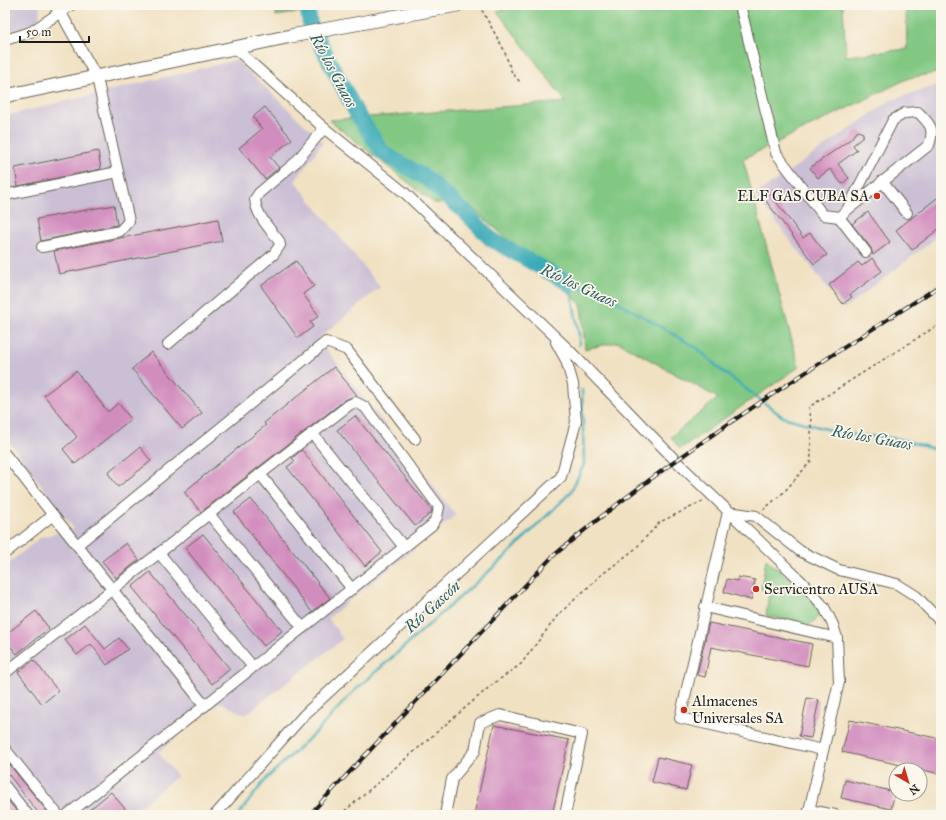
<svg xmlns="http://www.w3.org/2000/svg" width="946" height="820" viewBox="0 0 946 820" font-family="'IM FELL Great Primer',serif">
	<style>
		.industrial { fill: #cbbfd5 }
		.green { fill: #82c883; stroke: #4f7250 }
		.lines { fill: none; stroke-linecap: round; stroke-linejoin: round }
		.stream { stroke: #3babb7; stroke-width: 2.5 }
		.river { stroke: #3babb7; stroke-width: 16 }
		.building { fill: #d28dbf }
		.minor-casing { stroke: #676156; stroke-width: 12 }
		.major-casing { stroke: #676156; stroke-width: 15 }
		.path { stroke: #676156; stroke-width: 1.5; stroke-dasharray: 3 3; stroke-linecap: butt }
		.minor { stroke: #fff; stroke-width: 10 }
		.major { stroke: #fff; stroke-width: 13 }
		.rail-casing { stroke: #1c1c1c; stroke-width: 4 }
		.rail { stroke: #fbf7ec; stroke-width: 2.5; stroke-dasharray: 8; stroke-linecap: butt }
		.poi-dot { fill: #c8321e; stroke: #fbf7ec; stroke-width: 1.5 }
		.labels { text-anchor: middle; stroke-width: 3.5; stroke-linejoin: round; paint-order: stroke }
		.poi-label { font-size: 15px; fill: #1c1c1c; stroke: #fbf7ec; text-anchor: start }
		.water-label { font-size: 16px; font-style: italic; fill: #2a5c62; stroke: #fbf7ec }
	</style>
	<rect width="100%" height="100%" fill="#fbf7ec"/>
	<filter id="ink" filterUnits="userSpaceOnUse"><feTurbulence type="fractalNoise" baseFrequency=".025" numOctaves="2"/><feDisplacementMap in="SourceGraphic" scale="8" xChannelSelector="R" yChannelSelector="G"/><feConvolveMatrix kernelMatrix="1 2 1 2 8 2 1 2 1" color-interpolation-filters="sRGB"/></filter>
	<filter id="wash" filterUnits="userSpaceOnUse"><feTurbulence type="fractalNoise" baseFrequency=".012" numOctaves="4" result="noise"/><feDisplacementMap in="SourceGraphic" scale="16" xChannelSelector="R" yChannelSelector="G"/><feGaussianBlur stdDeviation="0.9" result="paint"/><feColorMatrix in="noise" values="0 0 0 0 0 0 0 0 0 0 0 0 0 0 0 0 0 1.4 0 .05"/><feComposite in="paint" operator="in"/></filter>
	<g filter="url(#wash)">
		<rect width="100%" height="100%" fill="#f1e1c3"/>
		<g class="industrial">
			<path d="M5,5H40L39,22L5,33Z"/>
			<path d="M236,60L323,142L295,181L380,287L318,339L456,515L328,618L343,639L245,715L220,702L158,752L177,776L129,815H5V566L41,537L74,529L5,436V116Z"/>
			<path d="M941,84V234L844,309L755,195L891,100Z"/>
		</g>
		<g class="green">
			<path d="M276,5H345L276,16Z"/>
			<path d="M530,5H843L846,56L907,49L906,5H941V72L909,78L743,159L799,367L680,449L671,437L718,398L618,342L585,349L581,304L469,205L434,203L329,120L566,102L497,11Z"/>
			<path d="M766,559C778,570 812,595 818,608C822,616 815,621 809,625L766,616L769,593L761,589Z"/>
		</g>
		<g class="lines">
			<g class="stream">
				<path d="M579,345V335L570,284L611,298L697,348L721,370L783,417L844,434L900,439L941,451"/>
				<path d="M238,815L266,779L320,728L352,693L505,557L571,492L584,464L582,390"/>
			</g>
			<path class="river" d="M307,5L310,24L357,114L383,153L426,178L466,213L491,239L570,284"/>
		</g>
		<g id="blocks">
			<g class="building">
				<path d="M265,107L292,139L270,157L279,168L265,179L239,148L262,129L253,117Z"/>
				<path d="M858,131L863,133V137L853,145L857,150L838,164L849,178L842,184L830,169L818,178L810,168L852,138L854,134Z"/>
				<path d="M98,151L101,169L18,186L15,168Z"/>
				<path d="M769,192L803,238L810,233L827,255L814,264L763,197Z"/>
				<path d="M941,195V227L912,250L896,230Z"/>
				<path d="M114,205L117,225L41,241L37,219Z"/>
				<path d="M868,212L890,242L873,255L871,248L852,224Z"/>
				<path d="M218,219L222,241L59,274L54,251Z"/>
				<path d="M872,258L882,271L850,295L852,297L843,304L829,285L858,262L862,266Z"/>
				<path d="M296,261L314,286L303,294L319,316L310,322L313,327L298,338L261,286Z"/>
				<path d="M151,352L202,413L182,429L132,369Z"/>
				<path d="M334,367L357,395L345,400L201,512L184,492L266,425L264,423Z"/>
				<path d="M76,371L108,412L118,403L131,419L75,464L63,449L77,437L44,395Z"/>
				<path d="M355,416L432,510L431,513L415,526L337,430Z"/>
				<path d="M140,447L151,461L118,487L108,473Z"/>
				<path d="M302,450L382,552L365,566L287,467L295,461L292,458Z"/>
				<path d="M251,499L330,598L312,612L234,512Z"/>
				<path d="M203,534L282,631L264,646L185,548Z"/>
				<path d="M126,543L139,560L116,578L102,561Z"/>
				<path d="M150,572L230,669L212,684L132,587Z"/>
				<path d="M738,577L755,580L751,600L724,592L727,579L737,581Z"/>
				<path d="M36,611L49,628L17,654L5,640V635Z"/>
				<path d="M709,623L812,644L808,666L711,647L705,677L697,675Z"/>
				<path d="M85,624L105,649L119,638L128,649L107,665L91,644L77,655L65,640Z"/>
				<path d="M34,660L58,691L42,704L18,672Z"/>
				<path d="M807,698L819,700L811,738L799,736Z"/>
				<path d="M850,720L941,739V774L842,752Z"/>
				<path d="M494,725L569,740L552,815H474Z"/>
				<path d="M658,757L692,765L686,790L652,782Z"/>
				<path d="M5,759L50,815H40L5,770Z"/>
				<path d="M845,780L895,792L891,809L841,798Z"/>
				<path d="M111,792L127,811L122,815H83Z"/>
				<path d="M5,797L20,815H5Z"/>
			</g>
		</g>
	</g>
	<g filter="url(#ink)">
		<use href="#blocks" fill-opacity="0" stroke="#676156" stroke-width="1"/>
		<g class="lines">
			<g class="minor-casing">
				<g id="minor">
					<path d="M740,5L776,153L823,215L839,217L847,210L893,120L905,113L918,112C930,124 935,128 929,145L847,210"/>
					<path d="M5,40L31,32L71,5"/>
					<path d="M236,49L324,128L406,194L567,348L675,460L802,582L824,607L833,625L837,638L839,682L808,815"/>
					<path d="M882,181L907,213"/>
					<path d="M5,195L118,172"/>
					<path d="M839,217L866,252"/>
					<path d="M42,247L120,231L129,221L97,78L61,13L54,5"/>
					<path d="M168,344L274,254L280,245L279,241C270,229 256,215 255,199L259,193L296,162L324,128"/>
					<path d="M312,433L404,547"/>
					<path d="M5,454L53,515"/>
					<path d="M260,474L352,589"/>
					<path d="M728,512L680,718L823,750"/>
					<path d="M728,512L756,516L800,551L839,570L897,584L916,596L941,622"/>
					<path d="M209,514L303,628"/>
					<path d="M77,545L326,342L347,350L415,439"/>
					<path d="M5,553L53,515L205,706"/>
					<path d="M159,553L253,667"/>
					<path d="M705,607L837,638"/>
					<path d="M5,673L349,405L355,402L365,407L439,507L437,517L432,525L67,815"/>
					<path d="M5,749L58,815"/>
					<path d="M5,786L28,815"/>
					<path d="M809,810L835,815"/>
					<path d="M215,815L304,715L561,477L576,422L573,384L566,360L556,342"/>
					<path d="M445,815L452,779L475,751L480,723L500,715L582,734L565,815"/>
				</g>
			</g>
			<g class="major-casing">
				<path id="major" d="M5,96L291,36L457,5"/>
			</g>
			<g class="path">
				<path d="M479,5L504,50L512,73L520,82"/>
				<path d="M763,510L784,492L811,461C810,442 813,426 809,407L941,323"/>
				<path d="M340,815L493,684L521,664L558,615L600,576L635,549L660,522L704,501"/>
			</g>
			<use href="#minor" class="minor"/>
			<use href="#major" class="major"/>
			<g class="rail-casing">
				<path id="rail" d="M309,815L552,557C673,454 808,371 941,285"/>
			</g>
			<use href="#rail" class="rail"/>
		</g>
	</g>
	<g class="poi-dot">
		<circle cx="877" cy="196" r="4"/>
		<circle cx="756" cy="589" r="4"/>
		<circle cx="684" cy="710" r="4"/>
	</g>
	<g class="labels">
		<g class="poi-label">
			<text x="869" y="201" text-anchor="end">ELF GAS CUBA SA</text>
			<text x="764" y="594">Servicentro AUSA</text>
			<text x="692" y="706">Almacenes<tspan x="692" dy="17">Universales SA</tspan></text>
		</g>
		<g class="water-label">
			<text transform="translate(334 70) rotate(62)" y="6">Río los Guaos</text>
			<text transform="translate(579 285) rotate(25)" y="6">Río los Guaos</text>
			<text transform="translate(872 437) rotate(10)" y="6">Río los Guaos</text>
			<text transform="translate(432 606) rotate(-42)" y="6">Río Gascón</text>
		</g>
	</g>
	<rect width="946" height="820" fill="none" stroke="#fbf7ec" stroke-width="20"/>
	<g transform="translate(908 782) rotate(142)"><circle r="19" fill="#fbf7ec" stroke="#a29f99"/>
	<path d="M0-3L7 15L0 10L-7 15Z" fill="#c8321e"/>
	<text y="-6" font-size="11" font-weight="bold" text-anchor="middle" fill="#1c1c1c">N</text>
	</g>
	<path d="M20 36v6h69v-6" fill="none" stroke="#1c1c1c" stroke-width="2"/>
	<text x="26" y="36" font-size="12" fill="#1c1c1c" stroke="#fbf7ec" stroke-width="3" paint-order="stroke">50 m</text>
</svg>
